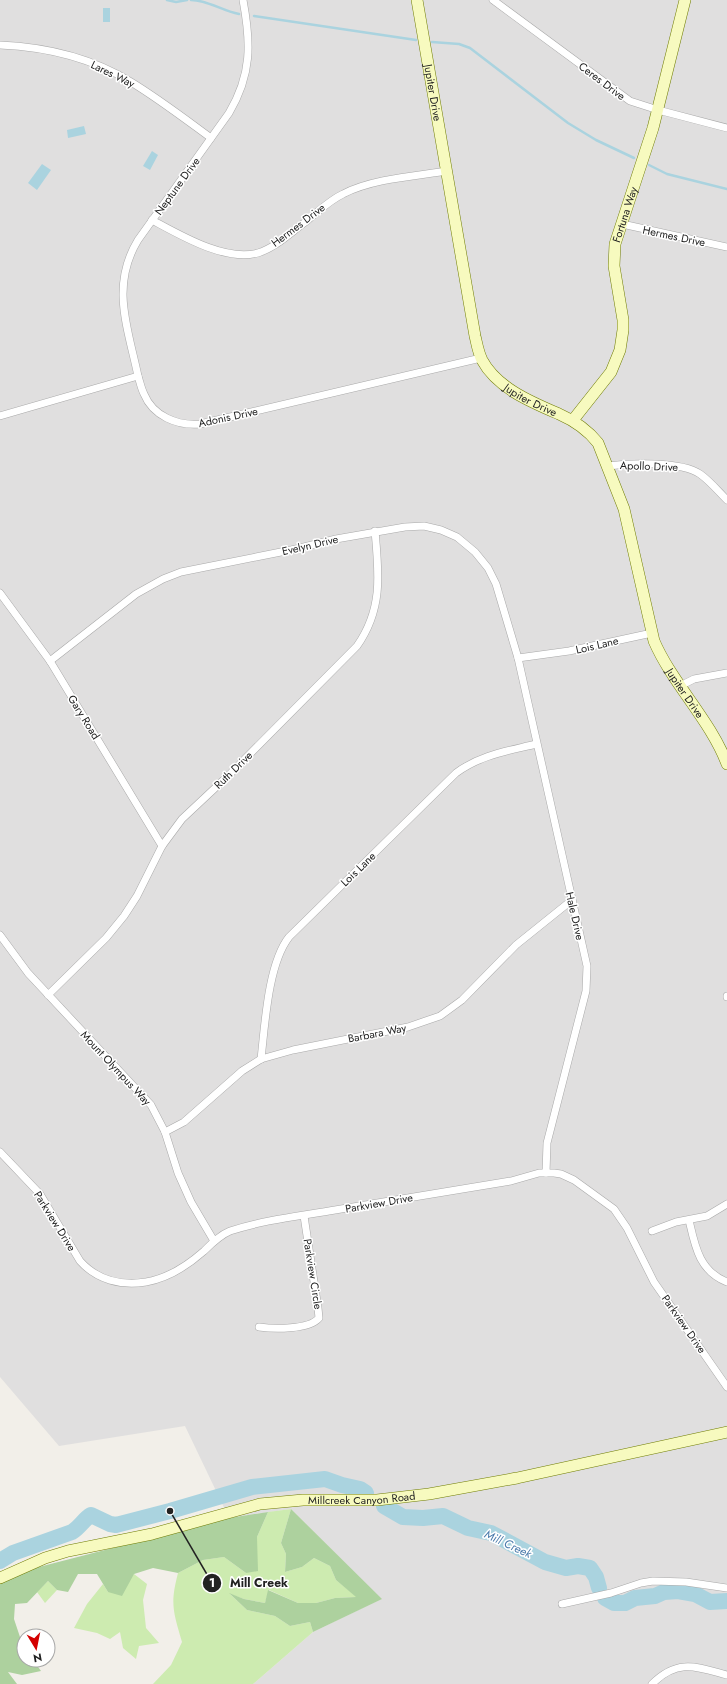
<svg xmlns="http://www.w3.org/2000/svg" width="727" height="1684" viewBox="0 0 727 1684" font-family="Jost,sans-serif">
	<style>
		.residential { fill: #e0dfdf }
		.grass { fill: #cdebb0 }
		.forest { fill: #add19e }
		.water { fill: #aad3df }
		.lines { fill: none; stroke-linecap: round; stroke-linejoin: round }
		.stream { stroke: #aad3df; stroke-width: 2.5 }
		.river { stroke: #aad3df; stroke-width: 16 }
		.street-casing { stroke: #a9a9a9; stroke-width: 8 }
		.secondary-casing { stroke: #707d05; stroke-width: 12 }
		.street { stroke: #fff; stroke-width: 7 }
		.secondary { stroke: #f7fabf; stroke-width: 11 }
		.labels { text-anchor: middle; stroke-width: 3; stroke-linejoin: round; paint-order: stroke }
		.street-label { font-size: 11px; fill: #222; stroke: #fff }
		.water-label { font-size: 12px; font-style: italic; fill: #4a7aab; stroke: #fff }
		.leader { fill: none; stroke: #222; stroke-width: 1.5 }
		.callout-dot { fill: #222; stroke: #fff; stroke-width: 1.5 }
		.mark-label { font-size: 12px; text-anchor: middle; font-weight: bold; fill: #fff }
		.callout-label { font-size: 12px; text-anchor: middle; font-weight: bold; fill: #222; stroke: #fff; stroke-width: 3; stroke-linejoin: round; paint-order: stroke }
	</style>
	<rect width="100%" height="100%" fill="#f2efe9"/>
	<path class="residential" d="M0,0H727V1684H253L313,1632L381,1599L291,1509L229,1518L185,1426L59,1446L0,1377Z"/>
	<g class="grass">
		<path d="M291,1509L281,1543L286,1554L285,1572L302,1567L314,1558L330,1566L336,1580L357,1597L335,1598L316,1603H298L269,1590L265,1603L244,1599L230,1594L247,1610L275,1616L290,1626L310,1622L313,1632L253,1684H153L171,1665L182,1642C173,1611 170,1604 178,1573L203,1560L224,1557L246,1573L257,1537L268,1512Z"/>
		<path d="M134,1574L147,1584L143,1600L146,1628L159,1643L139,1646L136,1659L123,1648L120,1632L110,1639L97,1633L74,1628L87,1604L103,1584L108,1592Z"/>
		<path d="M48,1581L57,1590L45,1603L37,1592Z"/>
	</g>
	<g class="forest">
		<path d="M291,1509L382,1599L313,1632L310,1622L290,1626L275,1616L247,1610L229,1593L244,1599L265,1603L268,1590L298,1603H316L335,1598L356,1597L336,1580L330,1566L314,1558L302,1567L285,1572L286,1554L281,1543Z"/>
		<path d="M268,1512L257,1537L258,1571L246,1573L224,1557L203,1560L178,1573L153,1568L134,1574L122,1596L108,1592L97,1574H78L68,1592L57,1590L48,1581L27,1603L15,1604L14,1619L24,1649V1660H33L41,1671L22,1675L8,1672L17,1684H0V1583L35,1568L229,1518Z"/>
	</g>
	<g class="water">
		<rect x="103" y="8" width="7" height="14"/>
		<path d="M84,126L86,134L68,138L67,130Z"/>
		<path d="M152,151L158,155L150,170L143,166Z"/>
		<path d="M42,164L51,170L37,190L28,183Z"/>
	</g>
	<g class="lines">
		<g class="stream">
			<path d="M167,0L176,2L187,0"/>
			<path d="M191,0C208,0 222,11 239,14"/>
			<path d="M254,16L416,40"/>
			<path d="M432,42L459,44L470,48L568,123L596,140L634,158"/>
			<path d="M649,165L667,174L727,189"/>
		</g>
		<g class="river">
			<path d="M384,1506L403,1517L423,1518L443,1516L468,1528L491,1533L545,1562L566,1568L578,1566L590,1568L596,1577L599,1588"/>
			<path d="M0,1561L13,1553L72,1532C80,1527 84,1519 91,1515L110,1524L116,1525L170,1511L252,1487L325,1479L342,1485L360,1489L366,1493"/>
			<path d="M605,1598L614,1603H625L635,1598L655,1596L664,1592L678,1591L695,1594L710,1602L727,1601"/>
		</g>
		<g class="street-casing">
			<g id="street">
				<path d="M493,0L630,101L658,110L727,128"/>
				<path d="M0,45C46,47 92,58 131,82C159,99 185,119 211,138"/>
				<path d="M152,220C180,235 225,262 258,253C275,248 290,233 304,223C317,213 328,201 343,194C371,179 415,176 447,171"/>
				<path d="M622,224L727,247"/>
				<path d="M138,376C128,328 110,286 138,240L229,113C252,74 251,43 243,0"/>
				<path d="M0,416L138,376C140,382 141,388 144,394C153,416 177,426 200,424L481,358"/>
				<path d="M608,466C630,463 681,461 700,474C710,481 718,491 727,500"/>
				<path d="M0,593L50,661L162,846"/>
				<path d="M518,658L569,651L652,633"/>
				<path d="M50,661L136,594L163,579L181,572L296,549L336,539L405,527L424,526L441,530L457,537L475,552L488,568L496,584L518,658L587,966L586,991L547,1143L546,1173"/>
				<path d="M680,686L694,679L727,673"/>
				<path d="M0,935L28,973L151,1105L165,1132L178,1173L191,1202L214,1241"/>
				<path d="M48,995L106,938L124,916L137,896L162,846L182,819L230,774L357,646C383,609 379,574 375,531"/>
				<path d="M727,997V996"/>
				<path d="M261,1059C265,1024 268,964 289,937L456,773C480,755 508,751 536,744"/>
				<path d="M165,1132L184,1122L242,1071L261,1059L293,1050L408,1027L440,1016L462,1000L516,945L572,900"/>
				<path d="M0,1152L40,1194L80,1261C97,1280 121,1286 146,1282C169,1278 187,1266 204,1251C212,1243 220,1235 230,1231C263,1220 300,1216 335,1210C393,1201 452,1191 511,1181L539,1173H554L561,1174L574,1180L614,1209L627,1228L654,1282L727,1387"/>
				<path d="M689,1220C695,1246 699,1271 727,1282"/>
				<path d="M652,1231L676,1222L707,1216L727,1204"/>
				<path d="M259,1327C273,1329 309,1330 319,1318L318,1308L304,1216"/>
				<path d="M562,1604L611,1593L641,1583L653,1581L686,1582L727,1588"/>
				<path d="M652,1684C678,1658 697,1667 727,1675"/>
			</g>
		</g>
		<g class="secondary-casing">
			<g id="secondary">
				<path id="s1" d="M417,0L475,336C477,344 478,352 482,360C497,388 531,402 559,414C575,421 587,429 598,443L624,509L654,641C672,683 711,721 727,764"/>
				<path id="s2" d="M573,420L611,372L620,350L623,330V320L614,266L615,244L653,128L685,0"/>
				<path id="s3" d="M0,1578L45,1558L68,1551L152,1534L260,1504L303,1500H377L429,1494L517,1478L727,1432"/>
			</g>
		</g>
		<use href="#street" class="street"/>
		<use href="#secondary" class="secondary"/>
	</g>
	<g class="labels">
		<g class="street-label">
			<text transform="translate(113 74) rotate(26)" y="4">Lares Way</text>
			<text transform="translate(602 81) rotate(37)" y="4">Ceres Drive</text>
			<text dy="4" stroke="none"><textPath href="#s1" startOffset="94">Jupiter Drive</textPath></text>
			<text transform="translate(177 186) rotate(-54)" y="4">Neptune Drive</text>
			<text dy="4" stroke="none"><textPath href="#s2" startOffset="223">Fortuna Way</textPath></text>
			<text transform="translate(298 225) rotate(-37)" y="4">Hermes Drive</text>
			<text transform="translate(674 236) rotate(12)" y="4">Hermes Drive</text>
			<text dy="4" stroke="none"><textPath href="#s1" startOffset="430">Jupiter Drive</textPath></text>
			<text transform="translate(228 417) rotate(-12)" y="4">Adonis Drive</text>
			<text transform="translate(649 466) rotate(2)" y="4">Apollo Drive</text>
			<text transform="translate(310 545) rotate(-13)" y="4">Evelyn Drive</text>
			<text transform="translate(597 645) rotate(-13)" y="4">Lois Lane</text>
			<text dy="4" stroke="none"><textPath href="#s1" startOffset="778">Jupiter Drive</textPath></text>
			<text transform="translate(84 717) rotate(58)" y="4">Gary Road</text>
			<text transform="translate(233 770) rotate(-44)" y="4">Ruth Drive</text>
			<text transform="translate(358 869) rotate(-44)" y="4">Lois Lane</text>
			<text transform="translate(575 916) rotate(77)" y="4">Hale Drive</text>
			<text transform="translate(377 1033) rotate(-11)" y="4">Barbara Way</text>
			<text transform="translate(116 1068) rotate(47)" y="4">Mount Olympus Way</text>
			<text transform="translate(379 1203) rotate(-10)" y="4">Parkview Drive</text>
			<text transform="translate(55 1221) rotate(58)" y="4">Parkview Drive</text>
			<text transform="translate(313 1274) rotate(81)" y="4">Parkview Circle</text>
			<text transform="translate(684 1324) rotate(55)" y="4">Parkview Drive</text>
			<text dy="4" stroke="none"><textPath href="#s3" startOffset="373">Millcreek Canyon Road</textPath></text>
		</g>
		<g class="water-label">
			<text transform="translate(508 1544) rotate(25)" y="4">Mill Creek</text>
		</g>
	</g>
	<path class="leader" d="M170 1511L212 1583"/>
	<g class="callout-dot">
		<circle cx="170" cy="1511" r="4"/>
		<circle cx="212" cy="1583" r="10"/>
	</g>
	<g class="mark-label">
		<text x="212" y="1587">1</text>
	</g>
	<g class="callout-label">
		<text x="259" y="1587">Mill Creek</text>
	</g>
	<g transform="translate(36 1648) rotate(170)"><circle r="19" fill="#ffffff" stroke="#a7a7a7"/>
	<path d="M0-3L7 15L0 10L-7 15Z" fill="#d40000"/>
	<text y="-6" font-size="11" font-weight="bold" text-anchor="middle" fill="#222222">N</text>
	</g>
</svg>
